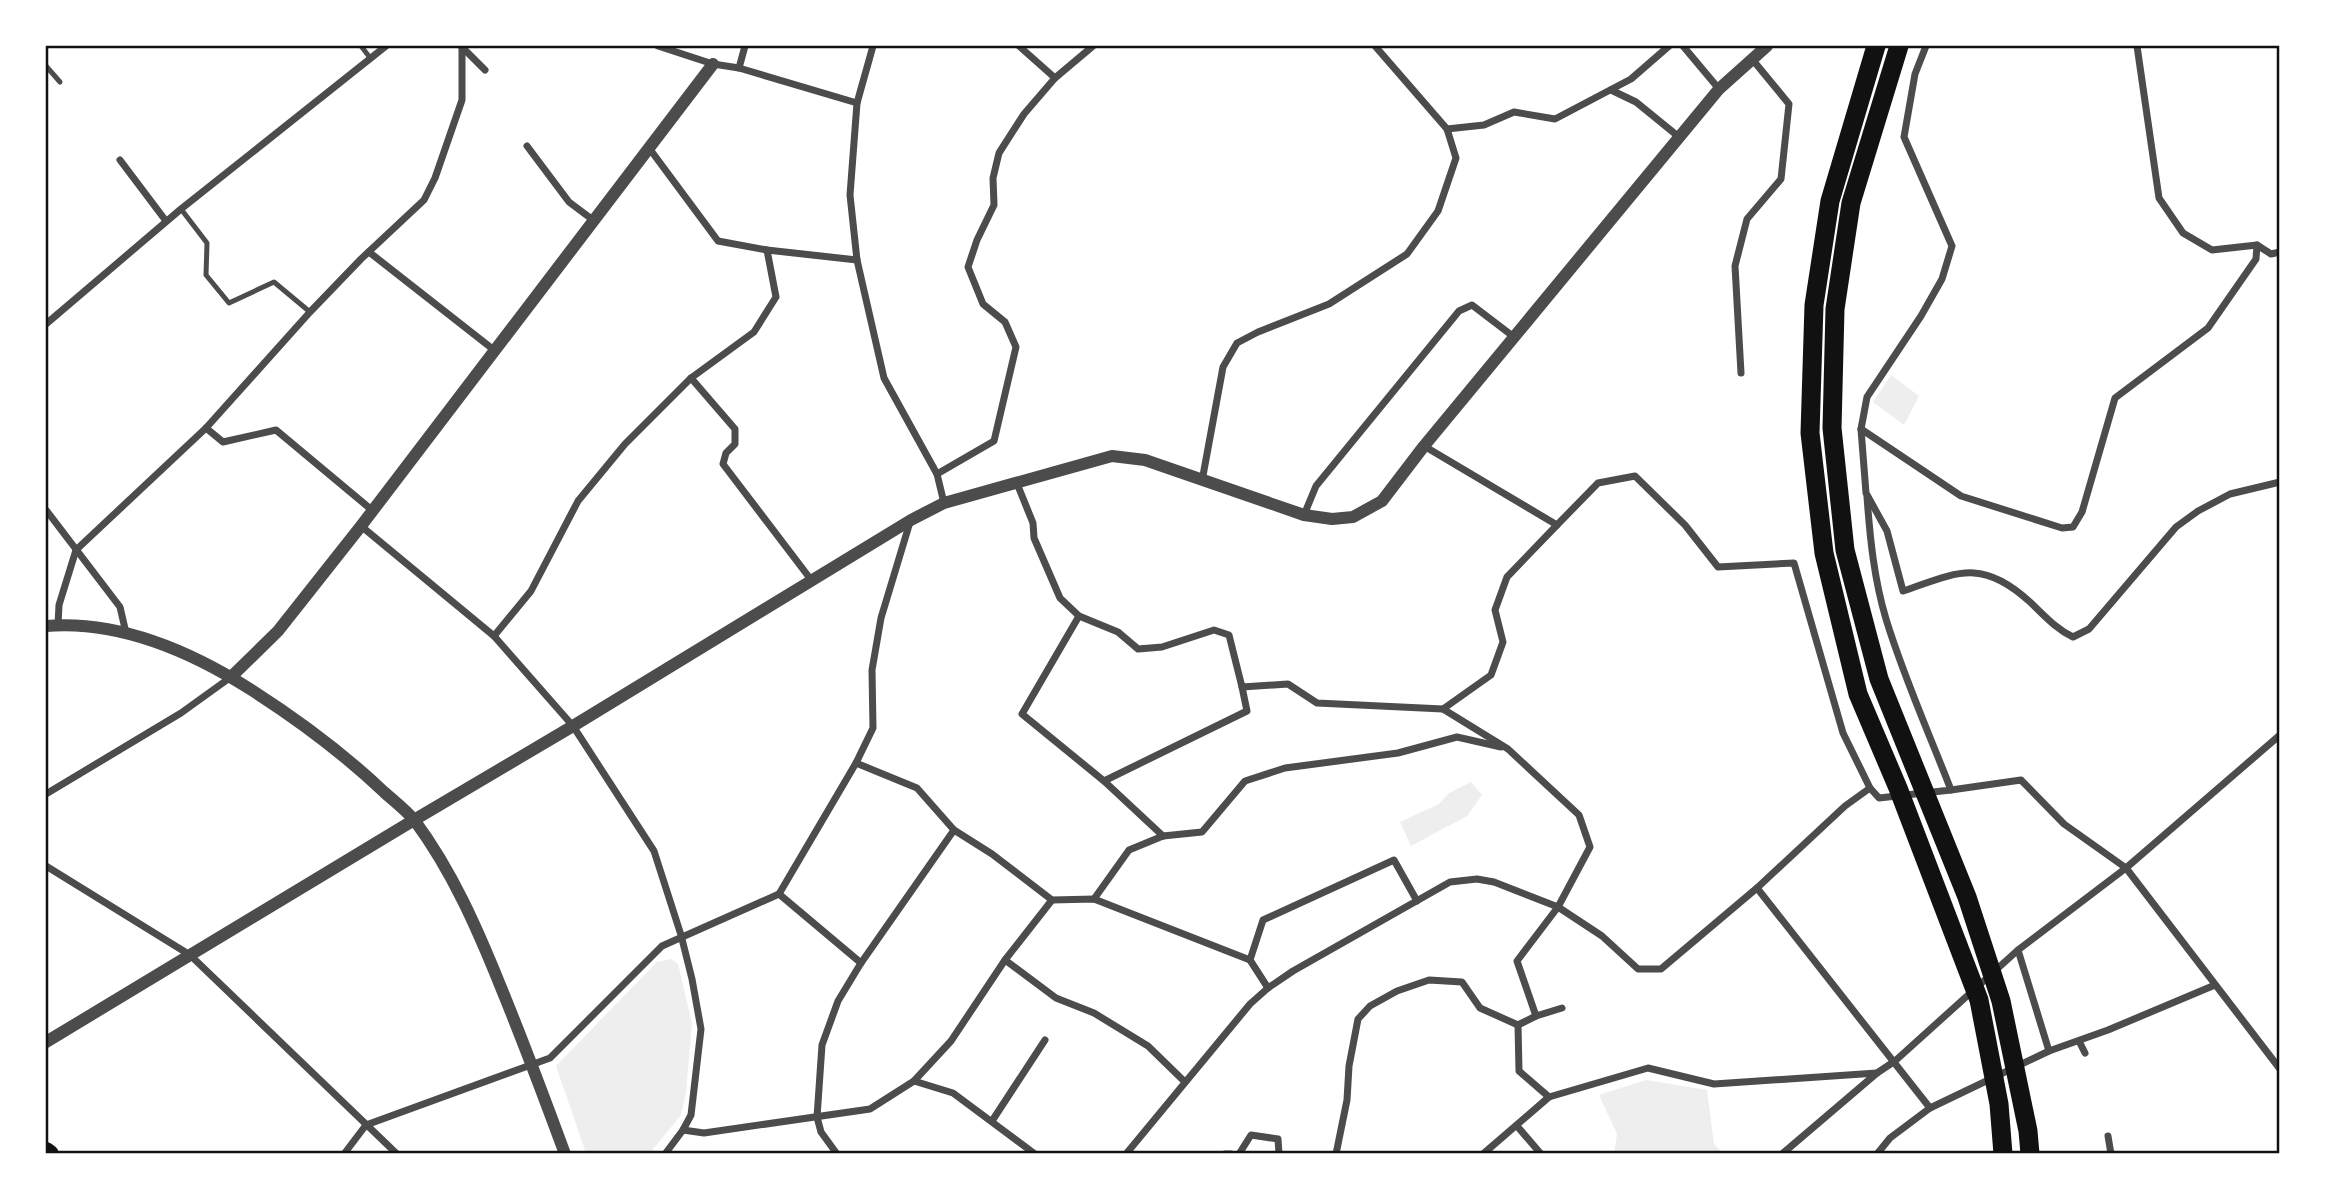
<svg xmlns="http://www.w3.org/2000/svg" width="2325" height="1199" viewBox="0 0 2325 1199" font-family="'PT Sans Narrow',sans-serif">
	<style>
		.green { fill: #eee }
		.lines { fill: none; stroke-linecap: round; stroke-linejoin: round }
		.service { stroke: #4c4c4c; stroke-width: 5 }
		.minor { stroke: #4c4c4c; stroke-width: 7 }
		.tertiary { stroke: #4c4c4c; stroke-width: 12 }
		.primary { stroke: #111; stroke-width: 18 }
		.trunk { stroke: #111; stroke-width: 19 }
		.neatline { fill: none; stroke: #111; stroke-width: 2.5 }
	</style>
	<rect width="100%" height="100%" fill="#fff"/>
	<g class="green">
		<path d="M1891,375L1919,396L1904,425L1873,402Z"/>
		<path d="M1471,782L1482,795L1467,816L1411,846L1400,822L1439,804L1449,793Z"/>
		<path d="M671,959L678,964L692,1023L686,1093L681,1115L650,1153H586L556,1066L657,962Z"/>
		<path d="M1646,1080L1707,1090L1714,1144L1723,1153H1614L1617,1134L1599,1095Z"/>
	</g>
	<g class="lines">
		<g class="service">
			<path d="M361,46L371,59"/>
			<path d="M46,66L60,82"/>
			<path d="M181,209L207,243L206,275L229,303L274,282L310,312"/>
		</g>
		<g class="minor">
			<path d="M461,46L485,70"/>
			<path d="M658,46L713,64L739,68L857,103"/>
			<path d="M873,46L857,103L850,195L857,260L884,378L937,474L944,503"/>
			<path d="M1019,46L1055,78"/>
			<path d="M1683,46L1719,89"/>
			<path d="M1926,46L1915,74L1904,137L1952,246L1942,279L1921,316L1867,397L1861,429L1866,493L1887,531L1903,591C1958,572 1982,558 2030,602C2044,615 2056,629 2073,637L2089,629L2176,527L2198,511L2230,494L2280,482"/>
			<path d="M2137,46L2159,198L2183,233L2212,250L2257,245L2271,254L2280,252"/>
			<path d="M739,68L745,46"/>
			<path d="M1611,90L1636,102L1679,137"/>
			<path d="M1447,129L1484,125L1514,112L1555,119L1631,79L1669,46"/>
			<path d="M527,146L569,202L593,220"/>
			<path d="M649,148L718,241L767,250L857,260"/>
			<path d="M120,160L166,221"/>
			<path d="M369,252L494,350"/>
			<path d="M46,324L181,209L386,46"/>
			<path d="M1741,373L1735,266L1747,219L1781,179L1789,104L1752,59"/>
			<path d="M691,378L735,429V444L726,453L723,464L812,581"/>
			<path d="M206,428L223,442L276,430L373,511"/>
			<path d="M1861,429L1961,496L2062,528L2073,527L2082,512L2115,398L2208,328L2256,259L2257,245"/>
			<path d="M1424,446L1557,525L1507,577L1495,610L1503,642L1491,675L1443,709"/>
			<path d="M937,474L994,441L1016,347L1005,322L983,304L968,267L977,240L994,205L993,178L999,153L1024,114L1055,78L1093,46"/>
			<path d="M1016,481L1033,523L1034,538L1060,598L1079,616L1118,632L1138,649L1162,647L1214,630L1229,635L1242,687L1288,684L1317,703L1443,709L1508,749L1579,815L1590,847L1558,907L1517,961L1536,1016L1518,1025L1519,1071L1549,1097"/>
			<path d="M1202,481L1223,367L1237,343L1258,332L1329,304L1407,254L1438,211L1456,158L1447,129L1375,46"/>
			<path d="M1867,497C1870,538 1874,579 1886,619C1904,678 1929,733 1951,790L1879,798L1870,788"/>
			<path d="M46,510L120,607L126,633"/>
			<path d="M1304,515L1316,486L1459,311L1472,305L1514,337"/>
			<path d="M361,526L494,636L573,726L654,851L681,935L692,979L701,1029L691,1115L683,1130L665,1154"/>
			<path d="M1079,616L1022,714L1104,781L1163,836"/>
			<path d="M58,625L59,605L76,550L206,428L310,312L361,259L424,200L435,178L462,100V47"/>
			<path d="M494,636L531,591L578,501L625,444L691,378L754,332L776,297L767,250"/>
			<path d="M856,763L917,788L954,830L992,854L1052,900L1094,899L1250,960L1268,988"/>
			<path d="M1104,781L1247,711L1242,687"/>
			<path d="M1951,790L2021,780L2064,824L2126,868L2280,1069"/>
			<path d="M46,794L181,713L231,677"/>
			<path d="M46,866L190,955L397,1154"/>
			<path d="M1757,888L1930,1108"/>
			<path d="M779,894L861,963"/>
			<path d="M1094,899L1129,850L1163,836L1202,832L1245,781L1285,768L1398,753L1457,737L1501,747"/>
			<path d="M2018,950L2049,1051"/>
			<path d="M1005,960L1056,998L1094,1013L1148,1046L1185,1082"/>
			<path d="M1250,960L1263,920L1394,860L1417,901"/>
			<path d="M1536,1016L1562,1008"/>
			<path d="M2079,1041L2085,1053"/>
			<path d="M914,1081L953,1093L1035,1154"/>
			<path d="M992,1121L1045,1040"/>
			<path d="M1517,1126L1541,1154"/>
			<path d="M683,1130L704,1133L870,1109L914,1081L951,1041L1005,960L1052,900"/>
			<path d="M2108,1136L2111,1154"/>
			<path d="M344,1154L366,1125L550,1058L662,946L779,894L856,763L873,728L872,670L881,618L910,522"/>
			<path d="M837,1154L821,1132L817,1117L822,1045L838,1001L861,963L954,830"/>
			<path d="M1126,1154L1250,1004L1268,988L1293,971L1450,882L1477,879L1494,882L1558,907L1602,936L1638,969H1661L1757,888L1845,806L1870,788L1843,733L1794,563L1718,567L1685,525L1635,476L1598,483L1557,525"/>
			<path d="M1225,1154H1231"/>
			<path d="M1239,1154L1251,1135L1278,1139L1279,1154"/>
			<path d="M1336,1154L1347,1100L1349,1066L1358,1019L1370,1006L1397,991L1429,980L1462,982L1480,1008L1518,1025"/>
			<path d="M1483,1154L1549,1097L1648,1068L1714,1084L1877,1073"/>
			<path d="M1782,1154L1877,1073L1895,1061L2018,950L2126,868L2280,735"/>
			<path d="M1877,1154L1890,1138L1930,1108L2049,1051L2108,1030L2215,985"/>
		</g>
		<g class="tertiary">
			<path d="M46,626C117,620 190,651 250,689C297,719 343,753 384,792C394,801 406,810 415,821C452,871 477,928 500,985C523,1041 544,1097 565,1154"/>
			<path d="M231,677L278,631L361,526L713,64"/>
			<path d="M46,1042L414,820L573,726L911,520L944,503L1112,456L1145,460L1304,515L1332,519L1353,517L1382,501L1424,446L1719,89L1767,46"/>
		</g>
		<path class="primary" d="M46,1151L50,1154"/>
		<g class="trunk">
			<path d="M1876,46L1830,201L1814,305L1810,433L1824,553L1858,694L1898,788L1979,1000L1999,1104L2003,1154"/>
			<path d="M1899,46L1851,203L1835,309L1832,428L1845,550L1879,679L1967,897L2001,1001L2028,1131L2030,1154"/>
		</g>
	</g>
	<rect width="2325" height="1199" fill="none" stroke="#ffffff" stroke-width="94"/>
	<rect x="47" y="47" width="2231" height="1105" class="neatline"/>
</svg>
